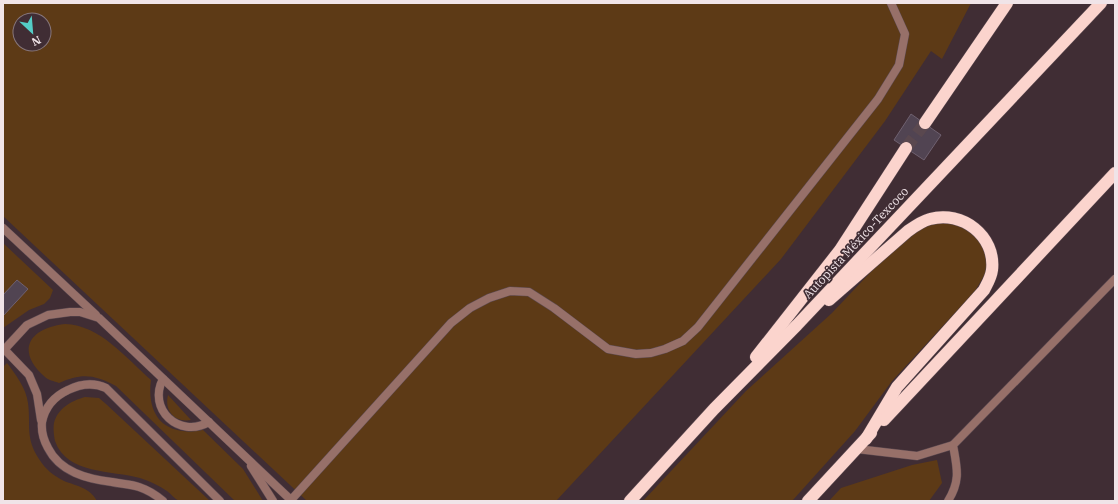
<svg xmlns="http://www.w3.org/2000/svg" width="1118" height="504" viewBox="0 0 1118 504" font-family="'IBM Plex Serif',serif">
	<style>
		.green { fill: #5d3a16; fill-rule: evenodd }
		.building { fill: #514452; stroke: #6f6170 }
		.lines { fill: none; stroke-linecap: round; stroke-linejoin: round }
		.highway-tunnel { stroke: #5a484f; stroke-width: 12; stroke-dasharray: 12 6; stroke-linecap: butt }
		.lane-casing { stroke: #5c4a51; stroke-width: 9 }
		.street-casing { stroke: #5c4a51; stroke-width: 9 }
		.highway-casing { stroke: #5c4a51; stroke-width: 13 }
		.lane { stroke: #977069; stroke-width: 8 }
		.street { stroke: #977069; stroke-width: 8 }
		.highway { stroke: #fbd4cd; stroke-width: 12 }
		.labels { text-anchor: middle; stroke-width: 3.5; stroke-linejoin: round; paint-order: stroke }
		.street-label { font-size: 12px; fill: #f0e4e8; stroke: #402d34 }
	</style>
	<rect width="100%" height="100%" fill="#402d34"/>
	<g class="green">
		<path d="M3,3H971L942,59L931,51L885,121L781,259L556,501H307L3,216ZM20,20H44V44H20Z"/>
		<path d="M950,221L973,231L983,246L987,260L985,274L975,291L892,381L855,431L792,501H643L746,391L832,313L902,239L933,223Z"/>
		<path d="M3,243L53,290L50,298L44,304L29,310L3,328Z"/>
		<path d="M65,324C100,325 126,358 151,380C146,417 166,437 203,430L243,469L263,501H235L116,386C94,374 81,373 59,383C54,381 48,380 45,377C15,351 29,328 65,324Z"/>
		<path d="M7,363C16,375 26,388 28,403C31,426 25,437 39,459C45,469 54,476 64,481C77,486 90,488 97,501H3V367Z"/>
		<path d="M168,395L191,420C175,423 164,411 168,395Z"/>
		<path d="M85,397L99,398L106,404L210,501C204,501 183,503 179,501C175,499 171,494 167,491C160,486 149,481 140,478C112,470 67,475 55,441C54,436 53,428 54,423C58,408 71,401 85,397Z"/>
		<path d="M937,460L942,483L929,501H829L841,488L912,465Z"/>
	</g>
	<g class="building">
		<path d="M911,114L941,135L924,160L894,140Z"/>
		<path d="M17,280L28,289L3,316V295Z"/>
	</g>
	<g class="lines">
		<path class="highway-tunnel" d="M906,148L925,123"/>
		<g class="lane-casing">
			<path id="lane" d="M163,379C147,409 179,439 209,422"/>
		</g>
		<g class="street-casing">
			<g id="street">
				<path d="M3,228L96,315"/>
				<path d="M3,348L29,375L37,394L41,420"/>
				<path d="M3,351L27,325L48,315L70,312H80L99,318L292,501"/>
				<path d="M857,449L917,456L953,445"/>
				<path d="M251,466L273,501"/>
				<path d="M291,500L451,323L470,308L489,298L510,291L529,292L554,308L608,349L636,354L651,353L665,349L683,341L698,327L878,99L899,65L905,34L891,3"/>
				<path d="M163,501C156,495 148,490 139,487C130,484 121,484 112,482C87,479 60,472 48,448C43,439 41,432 42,422C45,407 55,396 68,390C80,384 93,382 106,388L220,501"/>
				<path d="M948,501C961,480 957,468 953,445L1115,279"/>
			</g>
		</g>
		<g class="highway-casing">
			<g id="highway">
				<path d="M925,123L1007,3"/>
				<path d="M829,300L908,231C915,226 922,221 930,219C962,210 996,236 992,270C991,278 987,284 984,290L897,387L866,439"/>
				<path d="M756,357L840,250L906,148"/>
				<path d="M884,420L1115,173"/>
				<path d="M630,501L714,409L797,325L1101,3"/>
				<path d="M808,501L871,433"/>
			</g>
		</g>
		<use href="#lane" class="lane"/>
		<use href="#street" class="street"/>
		<use href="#highway" class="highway"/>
	</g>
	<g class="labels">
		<g class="street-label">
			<text transform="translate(856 243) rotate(-47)" y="4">Autopista México-Texcoco</text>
		</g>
	</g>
	<rect width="1118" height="504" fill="none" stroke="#f0e4e8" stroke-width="8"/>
	<g transform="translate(32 32) rotate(154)"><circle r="19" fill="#402d34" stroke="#86767c"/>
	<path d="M0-3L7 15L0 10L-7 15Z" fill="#54cdc7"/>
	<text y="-6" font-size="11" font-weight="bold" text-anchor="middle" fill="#f0e4e8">N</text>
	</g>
</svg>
